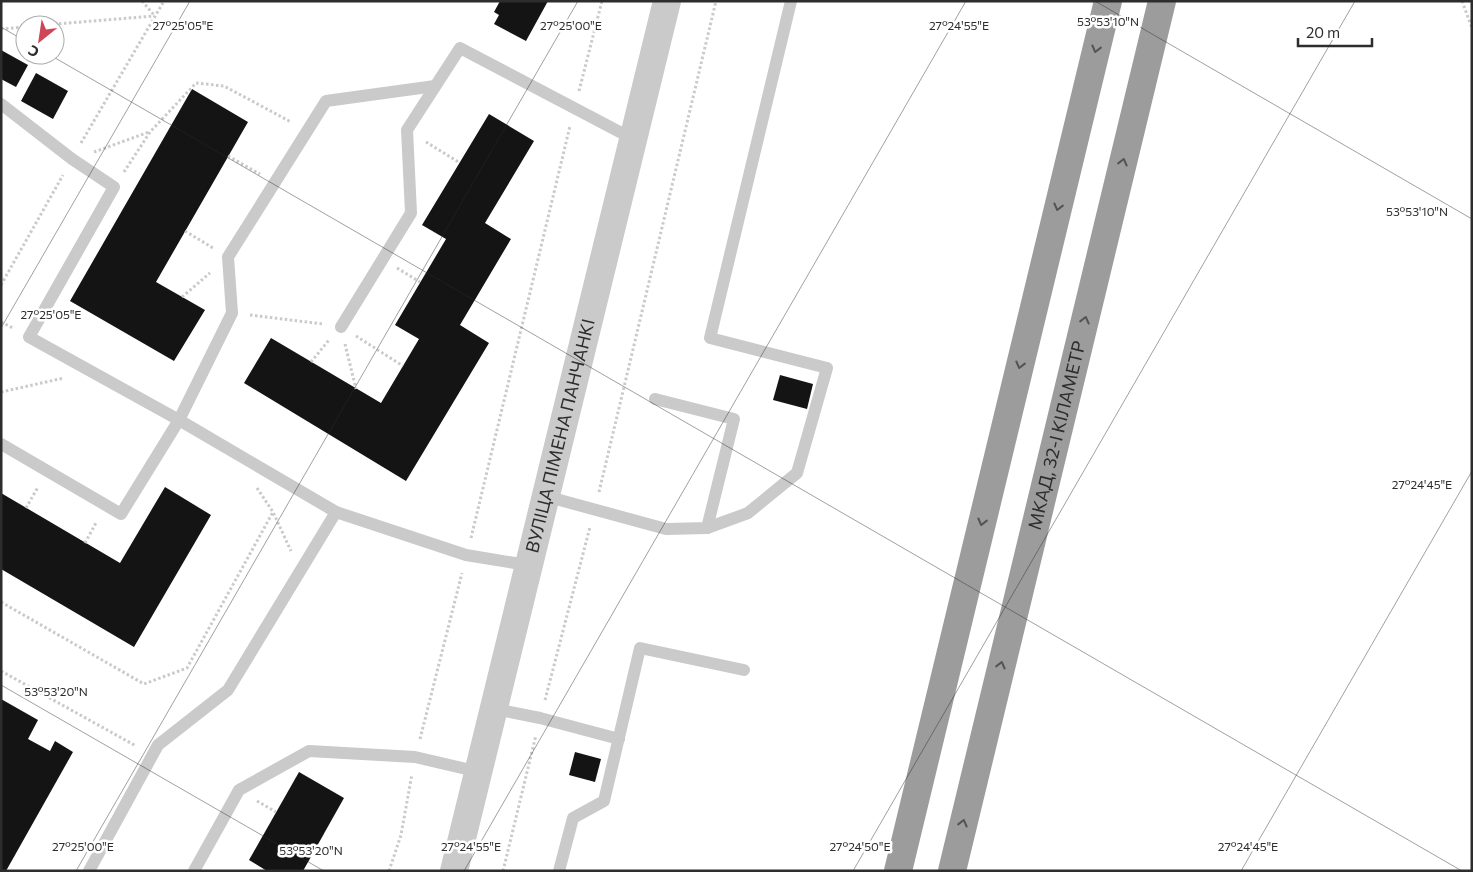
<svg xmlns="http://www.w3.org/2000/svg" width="1473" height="872" viewBox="0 0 1473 872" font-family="Commissioner,sans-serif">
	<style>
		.building { fill: #141414 }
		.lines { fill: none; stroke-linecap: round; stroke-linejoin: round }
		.path { stroke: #cacaca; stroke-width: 3; stroke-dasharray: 2.5 2.5; stroke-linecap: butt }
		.service { stroke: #cacaca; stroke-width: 12 }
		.tertiary { stroke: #cacaca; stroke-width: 28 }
		.trunk { stroke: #9c9c9c; stroke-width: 28 }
		.oneway { stroke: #545454 }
		.ticks { fill: none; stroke: #2d2d2d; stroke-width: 1; stroke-opacity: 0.45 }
		.labels { text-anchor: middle; stroke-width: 5; stroke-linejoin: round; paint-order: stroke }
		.street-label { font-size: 18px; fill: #2d2d2d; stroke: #fff }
		.ticks-label { font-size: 12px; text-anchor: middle; fill: #2d2d2d; stroke: #fff; stroke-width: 5; stroke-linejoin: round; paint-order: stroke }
	</style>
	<rect width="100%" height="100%" fill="#fff"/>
	<g class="building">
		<path d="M500,1H548L526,41L494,24L499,15L494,12Z"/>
		<path d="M1,50L28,65L16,87L1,79Z"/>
		<path d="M36,73L68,91L53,119L21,101Z"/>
		<path d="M192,89L248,122L156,282L205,310L174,361L70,301Z"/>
		<path d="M489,114L534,141L485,223L511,239L460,325L489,343L406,481L244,383L271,338L381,403L419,339L395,325L446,239L422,225Z"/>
		<path d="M780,375L813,384L807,409L773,400Z"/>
		<path d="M165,487L211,515L134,647L1,569V493L120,563Z"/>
		<path d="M1,699L38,720L28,739L50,751L55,741L73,752L6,871H1Z"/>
		<path d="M575,752L601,759L595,782L569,775Z"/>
		<path d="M299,772L344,798L303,871H267L249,860Z"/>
	</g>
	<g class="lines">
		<g class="path">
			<path d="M142,1L154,15"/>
			<path d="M1462,1L1472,28"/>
			<path d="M44,25L154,16"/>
			<path d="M1,29L25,27"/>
			<path d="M579,91L602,1"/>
			<path d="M426,142L460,163"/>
			<path d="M81,143L164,1"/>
			<path d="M94,152L149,132"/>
			<path d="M228,156L260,174"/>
			<path d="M124,172L150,132L196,83L224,86L291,122"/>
			<path d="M185,231L213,248"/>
			<path d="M397,268L420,282"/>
			<path d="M1,285L63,175"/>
			<path d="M182,297L210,273"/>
			<path d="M250,315L323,324"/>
			<path d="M1,322L13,328"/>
			<path d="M356,336L403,366"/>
			<path d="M345,344L356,389"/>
			<path d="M311,362L329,340"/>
			<path d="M1,392L64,378"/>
			<path d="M257,488L273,512L291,551"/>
			<path d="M599,492L716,1"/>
			<path d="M26,508L38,487"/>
			<path d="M471,538L570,126"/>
			<path d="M85,543L97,521"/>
			<path d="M1,602L144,684L187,668L273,512"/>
			<path d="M1,671L136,746"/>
			<path d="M545,700L590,527"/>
			<path d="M420,739L462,573"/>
			<path d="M257,801L276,812"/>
			<path d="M389,871L401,835L412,774"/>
			<path d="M503,871L536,735"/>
		</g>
		<g class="service">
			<path d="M1,104L72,159L114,187L29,337L179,420L232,313L228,257L326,101L435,86"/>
			<path d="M341,327L411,213L407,130L460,48L635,140"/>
			<path d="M1,444L121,514L179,420L336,512"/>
			<path d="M545,496L666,529L707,528L734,419L655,399"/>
			<path d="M707,528L748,513L797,473L827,368L710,338L791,1"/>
			<path d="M495,709L540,718L619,739"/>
			<path d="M89,871L158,745L228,690L336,512L466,555L527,565"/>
			<path d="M194,871L239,790L309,751L415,757L479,772"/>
			<path d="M559,871L573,818L604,801L640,648L744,670"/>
		</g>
		<path class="tertiary" id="s1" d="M454,871L667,1"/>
		<g class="trunk">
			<path d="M898,871L1108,1"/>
			<path id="s2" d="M952,871L1162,1"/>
		</g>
	</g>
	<defs><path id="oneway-chevron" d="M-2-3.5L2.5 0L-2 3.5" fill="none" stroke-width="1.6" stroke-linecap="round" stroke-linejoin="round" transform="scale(1.25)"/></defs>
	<g class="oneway">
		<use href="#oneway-chevron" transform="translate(1096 49) rotate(104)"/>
		<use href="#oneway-chevron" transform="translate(1123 162) rotate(-76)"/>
		<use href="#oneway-chevron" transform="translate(1058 207) rotate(104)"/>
		<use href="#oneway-chevron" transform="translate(1085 320) rotate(-76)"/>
		<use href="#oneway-chevron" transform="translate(1020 365) rotate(104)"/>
		<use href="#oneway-chevron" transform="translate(982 522) rotate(104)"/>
		<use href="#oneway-chevron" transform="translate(1001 665) rotate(-76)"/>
		<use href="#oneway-chevron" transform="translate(963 823) rotate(-76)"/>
	</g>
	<path class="ticks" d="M1095,1L1472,219M1,27L25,41M50,55L1462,871M1,328L190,1M1,685L324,871M76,871L578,1M464,871L966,1M853,871L1355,1M1241,871L1472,471"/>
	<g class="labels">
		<g class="street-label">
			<text dy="6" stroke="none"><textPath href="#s1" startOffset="448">ВУЛІЦА ПІМЕНА ПАНЧАНКІ</textPath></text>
			<text dy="6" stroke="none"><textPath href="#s2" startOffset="448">МКАД, 32-І КІЛАМЕТР</textPath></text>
		</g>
	</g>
	<g class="ticks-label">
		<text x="1108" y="26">53°53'10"N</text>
		<text x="183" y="30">27°25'05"E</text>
		<text x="571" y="30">27°25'00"E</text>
		<text x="959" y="30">27°24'55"E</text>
		<text x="1417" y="216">53°53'10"N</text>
		<text x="51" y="319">27°25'05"E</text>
		<text x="1422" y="489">27°24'45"E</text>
		<text x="56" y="696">53°53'20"N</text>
		<text x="83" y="851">27°25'00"E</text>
		<text x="471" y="851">27°24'55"E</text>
		<text x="860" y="851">27°24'50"E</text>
		<text x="1248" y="851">27°24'45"E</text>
		<text x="311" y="855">53°53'20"N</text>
	</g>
	<rect width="1473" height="872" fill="none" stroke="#2d2d2d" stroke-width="5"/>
	<g transform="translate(40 40) rotate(210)"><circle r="24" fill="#ffffff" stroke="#ababab"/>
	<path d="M0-4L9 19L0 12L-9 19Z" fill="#cf4457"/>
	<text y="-8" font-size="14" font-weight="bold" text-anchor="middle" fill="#2d2d2d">С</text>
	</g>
	<path d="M1298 38v8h74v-8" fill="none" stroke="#2d2d2d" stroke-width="2.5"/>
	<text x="1306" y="38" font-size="15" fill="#2d2d2d" stroke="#ffffff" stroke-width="4" paint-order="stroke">20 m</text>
</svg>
